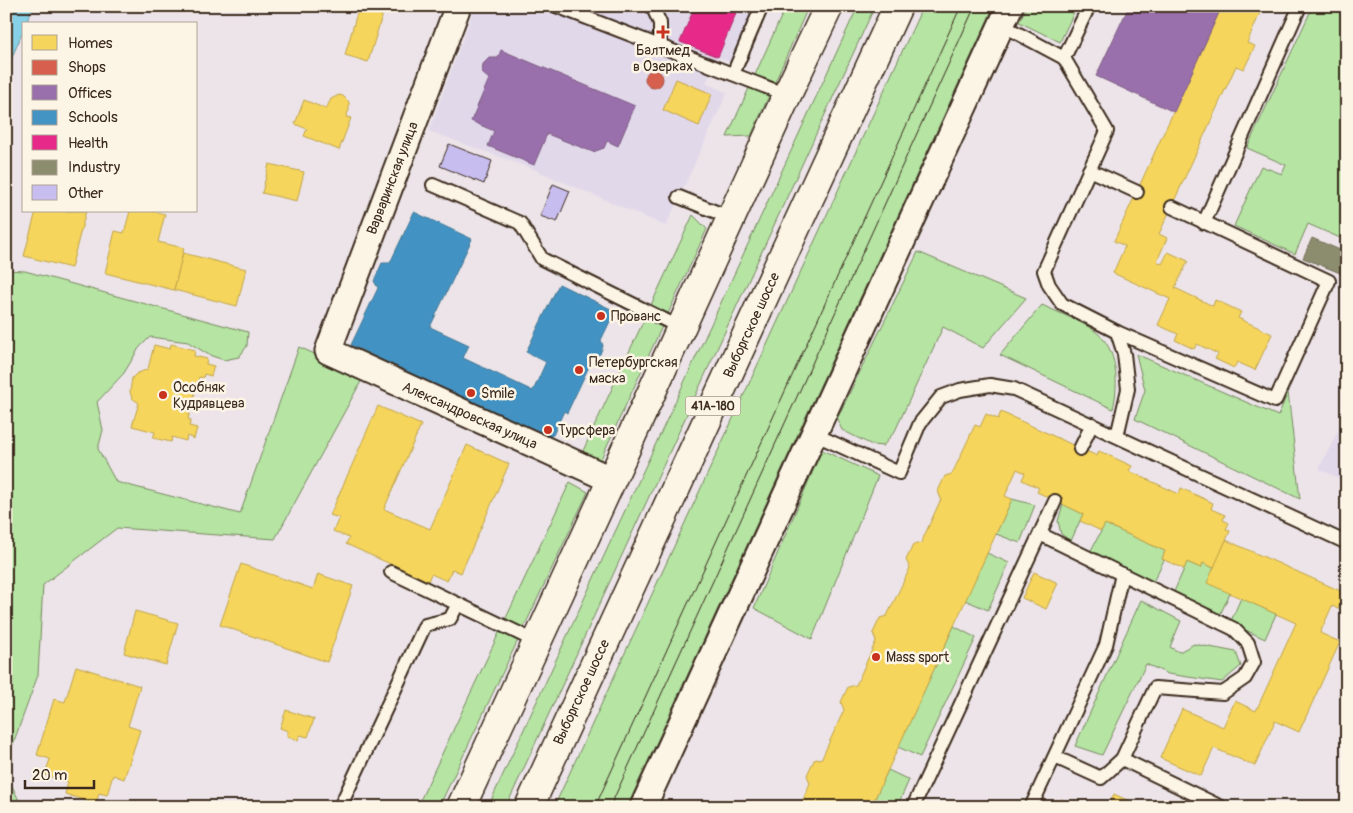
<svg xmlns="http://www.w3.org/2000/svg" width="1353" height="813" viewBox="0 0 1353 813" font-family="Pangolin,sans-serif">
	<style>
		.built { fill: #e1d8ea }
		.green { fill: #b5e4a3; stroke: #788760 }
		.water { fill: #87d1e8; stroke: #698e97 }
		.homes { fill: #f6d55c; stroke: #bea249 }
		.shops { fill: #d6604d; stroke: #a8503f }
		.offices { fill: #9970ab; stroke: #7d5b81 }
		.schools { fill: #4393c3; stroke: #417492 }
		.health { fill: #e7298a; stroke: #b3296a }
		.industry { fill: #8c8c6e; stroke: #746f56 }
		.building { fill: #c7bdef; stroke: #3b2a1e }
		.lines { fill: none; stroke-linecap: round; stroke-linejoin: round }
		.lane-casing { stroke: #3b2a1e; stroke-width: 16 }
		.street-casing { stroke: #3b2a1e; stroke-width: 29 }
		.primary-casing { stroke: #3b2a1e; stroke-width: 31 }
		.lane { stroke: #fcf5e5; stroke-width: 12 }
		.street { stroke: #fcf5e5; stroke-width: 25 }
		.primary { stroke: #fcf5e5; stroke-width: 28 }
		.tram { stroke: #3b2a1e; stroke-width: 1 }
		.poi-dot { fill: #c8321e; stroke: #fcf5e5; stroke-width: 2 }
		.labels { text-anchor: middle; stroke-width: 5; stroke-linejoin: round; paint-order: stroke }
		.shield { fill: #fcf5e5; stroke: #75675a; stroke-width: 1 }
		.shield-label { font-size: 12px; font-weight: bold; fill: #3b2a1e }
		.poi-label { font-size: 14px; fill: #3b2a1e; stroke: #fcf5e5; text-anchor: start }
		.street-label { font-size: 14px; fill: #3b2a1e; stroke: #fcf5e5 }
	</style>
	<rect width="100%" height="100%" fill="#ece4e8"/>
	<filter id="ink" filterUnits="userSpaceOnUse"><feTurbulence type="fractalNoise" baseFrequency=".02" numOctaves="2"/><feDisplacementMap in="SourceGraphic" scale="10" xChannelSelector="R" yChannelSelector="G"/><feConvolveMatrix kernelMatrix="1 2 1 2 8 2 1 2 1" color-interpolation-filters="sRGB"/></filter>
	<g filter="url(#ink)">
		<g class="built">
			<path d="M475,6H758L734,64L718,57L706,83L727,93L666,226L533,169L429,131Z"/>
			<path d="M1347,413V482L1319,469Z"/>
		</g>
		<g class="green">
			<path d="M786,6H802L806,12L751,136L727,137Z"/>
			<path d="M858,6H875L506,807H488Z"/>
			<path d="M923,6H994L627,807H554Z"/>
			<path d="M1027,6H1077L1060,42L1019,22Z"/>
			<path d="M1313,6H1347V241L1308,224L1295,254L1234,226L1261,166L1282,174L1286,165L1247,148Z"/>
			<path d="M693,215L707,229L599,463L581,455Z"/>
			<path d="M918,252L1026,298L983,348L943,327L895,431L883,446L872,445L842,430L837,419Z"/>
			<path d="M6,270L25,271L248,332L247,346L239,357L224,360L209,355L188,342L150,337L139,348L124,373L97,402L103,430L98,449L116,482L240,514L299,347L364,376L275,539L117,528L43,585L38,675L6,763Z"/>
			<path d="M1042,305C1057,312 1083,322 1095,331C1118,348 1119,384 1113,409L1000,355Z"/>
			<path d="M1136,354L1278,416L1288,392L1300,499L1135,419L1145,390Z"/>
			<path d="M822,450L878,476L812,639L754,608Z"/>
			<path d="M570,482L588,492L439,807H417Z"/>
			<path d="M1012,499L1035,505L1020,543L996,534Z"/>
			<path d="M1063,504L1083,514L1071,541L1061,534L1058,521Z"/>
			<path d="M1105,524L1165,551L1162,559L1164,560L1153,582L1090,552Z"/>
			<path d="M987,553L1009,563L988,610L965,600Z"/>
			<path d="M1187,562L1201,568L1203,563L1214,568L1230,593L1219,617L1173,594Z"/>
			<path d="M1241,598L1276,614L1265,639L1230,623Z"/>
			<path d="M1141,600L1181,621L1170,647L1179,652L1194,644L1236,652L1241,666L1222,682L1168,674L1146,664L1102,755L1075,746Z"/>
			<path d="M954,626L976,638L920,757L898,747Z"/>
			<path d="M888,770L909,780L897,807H871Z"/>
			<path d="M6,773L22,807H6Z"/>
		</g>
		<path class="water" d="M6,6H33L26,24H24V29L6,71Z"/>
		<g class="homes">
			<path d="M359,6H385L368,62L345,55Z"/>
			<path d="M1222,6H1263L1247,43L1255,46L1244,69L1236,66L1159,234L1167,238L1157,261L1162,264L1168,252L1188,261L1175,288L1213,306L1215,300L1222,303L1241,312L1238,318L1272,334L1255,370L1237,362L1234,368L1215,359L1218,354L1197,344L1194,349L1175,340L1178,334L1158,325L1170,299L1113,273L1125,246L1114,241Z"/>
			<path d="M676,79L712,94L699,126L663,110Z"/>
			<path d="M339,95L343,96L349,102V110L346,117L351,118L339,150L304,136L307,129L295,124L304,100L326,109L331,99Z"/>
			<path d="M269,164L304,172L297,201L262,193Z"/>
			<path d="M36,211H86L71,268L24,256Z"/>
			<path d="M130,211H152L165,214L158,242L184,248L174,290L105,273L115,231L124,233Z"/>
			<path d="M183,253L246,269L237,306L174,290Z"/>
			<path d="M171,344L195,350L194,356L207,359L206,364L214,366L211,376L204,374L203,378L199,377L188,419L191,420L189,426L197,428L194,439L187,436L186,441L172,437L171,442L153,438L155,432L132,426L139,403L132,398L130,392L132,378L136,374L148,369L154,345L170,349Z"/>
			<path d="M378,406L421,425L384,509L430,529L467,445L509,464L461,573L452,569L447,581L431,574L428,581L346,544L349,538L333,531L339,518L330,515Z"/>
			<path d="M1001,412L1097,456L1099,451L1132,466L1129,471L1179,494L1181,488L1213,503L1211,509L1225,515L1223,520L1229,523L1226,529L1230,531L1214,568L1203,563L1201,568L1187,562L1184,569L1162,559L1165,551L1105,524L1101,531L1080,521L1083,514L1037,492L1039,488L1022,480L1025,473L1017,469L1005,496L1012,499L871,807H800L810,783L807,775L814,760L822,758L844,710L841,702L848,687L856,685L876,641L873,633L880,618L887,616L910,568L906,560L913,545L921,543L941,499L938,491L945,476L952,474L975,425L980,427L986,414L998,419Z"/>
			<path d="M1226,540L1345,593L1338,609L1332,606L1320,633L1340,642L1299,732L1275,721L1255,766L1214,748L1201,776L1160,758L1182,709L1223,727L1235,701L1256,711L1296,623L1207,583Z"/>
			<path d="M241,564L313,589L318,574L353,586L327,662L220,625Z"/>
			<path d="M1034,572L1058,583L1046,609L1022,598Z"/>
			<path d="M135,611L178,623L166,665L124,653Z"/>
			<path d="M76,666L140,686L128,726L140,730L124,779L113,775L107,795L99,793L96,804L65,794L68,782L45,775L50,759L37,755L54,699L65,702Z"/>
			<path d="M286,710L314,719L308,737L300,735L298,740L287,736L288,731L280,728Z"/>
			<path d="M1114,794L1142,807H1108Z"/>
			<path d="M1061,799L1077,807H1057Z"/>
		</g>
		<circle class="shops" cx="654" cy="79" r="9"/>
		<g class="offices">
			<path d="M1129,6H1222L1174,112L1096,76Z"/>
			<path d="M501,50L635,106L618,146L607,141L604,148L593,152L547,134L534,165L488,146L494,131L471,121L489,79L482,73L483,64L489,58H498Z"/>
		</g>
		<path class="schools" d="M414,212L472,239L430,327L469,345L463,358L533,391L546,362L526,352L559,284L615,311L601,340L603,346L600,354L593,358L567,413L564,411L553,435L546,437L351,345L378,288L374,281L382,263H390Z"/>
		<path class="health" d="M695,6H739L718,57L680,42Z"/>
		<path class="industry" d="M1312,238L1347,253V271L1345,275L1303,258Z"/>
		<g class="building">
			<path d="M449,144L492,161L484,184L440,166Z"/>
			<path d="M553,184L570,191L557,222L540,216Z"/>
		</g>
		<g class="lines">
			<g class="lane-casing">
				<g id="lane">
					<path d="M556,6L787,95"/>
					<path d="M652,6L660,23V47"/>
					<path d="M1089,6L1064,58L1107,131L1044,271L1049,285L1062,304L1117,332L1124,354L1128,389L1117,436"/>
					<path d="M1002,25L1064,58"/>
					<path d="M733,74L762,6"/>
					<path d="M1089,170L1137,192"/>
					<path d="M433,185L520,223L542,259L681,328"/>
					<path d="M679,197L731,218"/>
					<path d="M1204,223L1300,6"/>
					<path d="M1117,332L1275,401L1329,281L1172,207"/>
					<path d="M814,434L899,473L920,423L941,397L960,390L990,385L1014,389L1347,543"/>
					<path d="M1080,449L1092,424"/>
					<path d="M1040,534L1234,629L1248,643L1254,662L1245,678L1223,693L1155,688L1122,759L1101,778L1055,757"/>
					<path d="M391,572L537,642"/>
					<path d="M1122,759L1221,807"/>
					<path d="M340,807L425,625L450,619L458,604"/>
					<path d="M913,807L1055,501"/>
					<path d="M1031,807L1106,645L1122,574"/>
				</g>
			</g>
			<g class="street-casing">
				<g id="street">
					<path d="M458,6L328,351L612,480"/>
					<path d="M643,807L1010,6"/>
				</g>
			</g>
			<g class="primary-casing">
				<g id="primary">
					<path d="M461,807L618,466L787,95L829,6"/>
					<path d="M529,807L898,6"/>
				</g>
			</g>
			<use href="#lane" class="lane"/>
			<use href="#street" class="street"/>
			<use href="#primary" class="primary"/>
			<g class="tram">
				<path d="M595,807L961,6"/>
				<path d="M610,807L975,6"/>
			</g>
		</g>
	</g>
	<g class="poi-dot">
		<path d="M660.5 24.5h5v5h5v5h-5v5h-5v-5h-5v-5h5z"/>
		<circle cx="601" cy="316" r="5"/>
		<circle cx="579" cy="370" r="5"/>
		<circle cx="471" cy="393" r="5"/>
		<circle cx="163" cy="395" r="5"/>
		<circle cx="548" cy="430" r="5"/>
		<circle cx="876" cy="657" r="5"/>
	</g>
	<g class="labels">
		<rect class="shield" x="685.5" y="396.5" width="55" height="19" rx="4"/>
		<g class="shield-label">
			<text x="713" y="410">41А-180</text>
		</g>
		<g class="poi-label">
			<text x="663" y="55" text-anchor="middle">Балтмед<tspan x="663" dy="16">в Озерках</tspan></text>
			<text x="611" y="321">Прованс</text>
			<text x="589" y="367">Петербургская<tspan x="589" dy="16">маска</tspan></text>
			<text x="173" y="392">Особняк<tspan x="173" dy="16">Кудрявцева</tspan></text>
			<text x="481" y="398">Smile</text>
			<text x="558" y="435">Турсфера</text>
			<text x="886" y="662">Mass sport</text>
		</g>
		<g class="street-label">
			<text transform="translate(392 178) rotate(-69)" y="5">Варваринская улица</text>
			<text transform="translate(751 325) rotate(-65)" y="5">Выборгское шоссе</text>
			<text transform="translate(470 415) rotate(24)" y="5">Александровская улица</text>
			<text transform="translate(581 692) rotate(-65)" y="5">Выборгское шоссе</text>
		</g>
	</g>
	<rect width="1353" height="813" fill="none" stroke="#fcf5e5" stroke-width="25"/>
	<rect x="12" y="12" width="1328" height="788" fill="none" stroke="#3b2a1e" stroke-width="2" filter="url(#ink)"/>
	<rect x="22" y="22" width="175" height="190" fill="#fcf5e5" stroke="#afa495"/>
	<rect x="32" y="35" width="25" height="15" fill="#f6d55c" stroke="#afa495"/>
	<text x="68" y="48" font-size="15" fill="#3b2a1e">Homes</text>
	<rect x="32" y="60" width="25" height="15" fill="#d6604d" stroke="#afa495"/>
	<text x="68" y="72" font-size="15" fill="#3b2a1e">Shops</text>
	<rect x="32" y="85" width="25" height="15" fill="#9970ab" stroke="#afa495"/>
	<text x="68" y="98" font-size="15" fill="#3b2a1e">Offices</text>
	<rect x="32" y="110" width="25" height="15" fill="#4393c3" stroke="#afa495"/>
	<text x="68" y="122" font-size="15" fill="#3b2a1e">Schools</text>
	<rect x="32" y="135" width="25" height="15" fill="#e7298a" stroke="#afa495"/>
	<text x="68" y="148" font-size="15" fill="#3b2a1e">Health</text>
	<rect x="32" y="160" width="25" height="15" fill="#8c8c6e" stroke="#afa495"/>
	<text x="68" y="172" font-size="15" fill="#3b2a1e">Industry</text>
	<rect x="32" y="185" width="25" height="15" fill="#c7bdef" stroke="#afa495"/>
	<text x="68" y="198" font-size="15" fill="#3b2a1e">Other</text>
	<path d="M25 780v8h69v-8" fill="none" stroke="#3b2a1e" stroke-width="2.5"/>
	<text x="32" y="780" font-size="15" fill="#3b2a1e" stroke="#fcf5e5" stroke-width="4" paint-order="stroke">20 m</text>
</svg>
